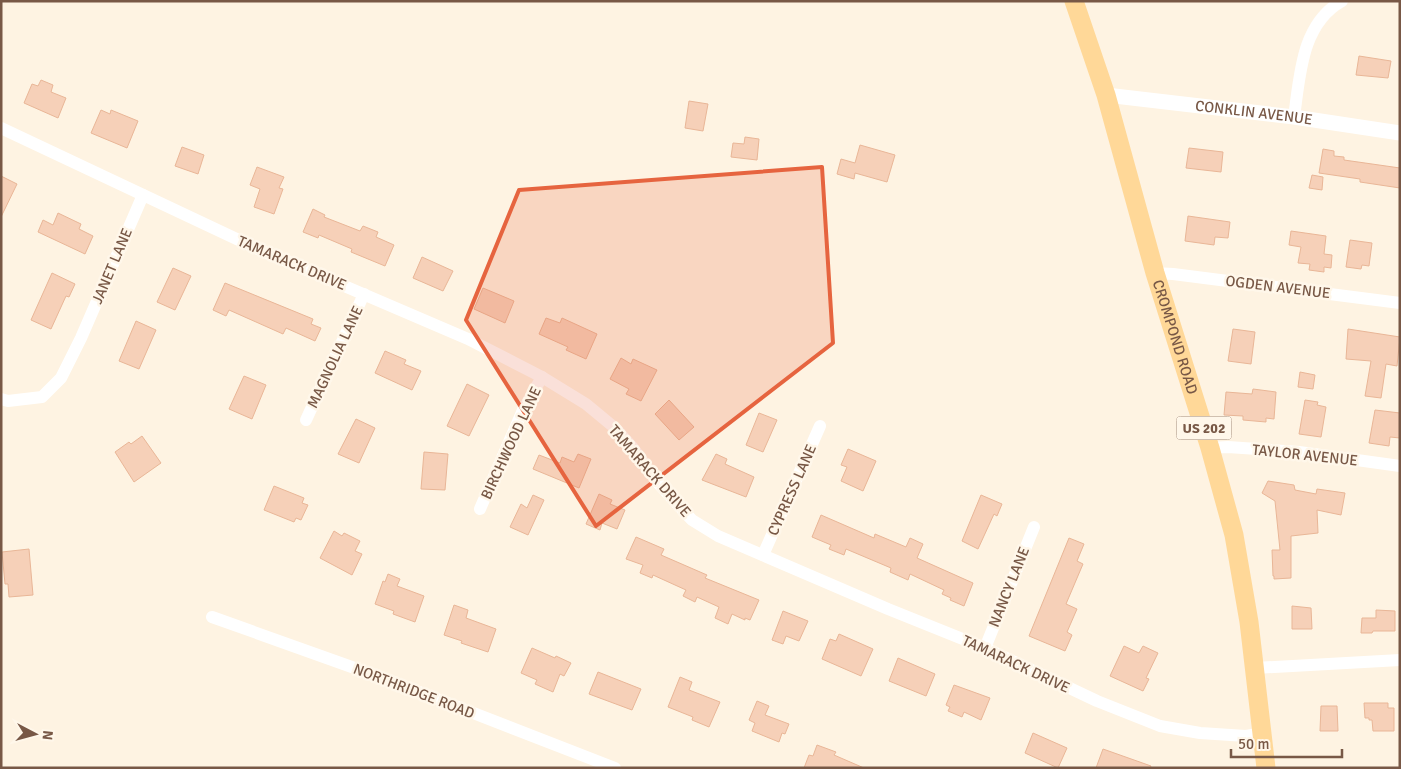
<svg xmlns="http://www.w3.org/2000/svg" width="1401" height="769" viewBox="0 0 1401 769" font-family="Signika,sans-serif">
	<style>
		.building { fill: #f6d0b8; stroke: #e9b697 }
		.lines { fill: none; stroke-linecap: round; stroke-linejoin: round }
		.minor { stroke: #fff; stroke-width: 12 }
		.tertiary { stroke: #fff; stroke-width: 15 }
		.primary { stroke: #ffd898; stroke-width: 19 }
		.marked { fill: #e6643f; fill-opacity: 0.2; stroke: #e6643f; stroke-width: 4; stroke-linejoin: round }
		.labels { text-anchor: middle; stroke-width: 5; stroke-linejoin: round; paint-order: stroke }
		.shield { fill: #fff7ea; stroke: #a08877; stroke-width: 1 }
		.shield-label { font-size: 14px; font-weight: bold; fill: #785846 }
		.street-label { font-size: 15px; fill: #785846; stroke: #fff7ea }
	</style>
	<rect width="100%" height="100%" fill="#fef3e2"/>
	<g class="building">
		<path d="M1359,56L1391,61L1388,78L1356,75Z"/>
		<path d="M41,80L53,85L51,92L66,98L58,118L24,103L32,84L38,86Z"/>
		<path d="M689,101L708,104L703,131L685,128Z"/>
		<path d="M101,110L110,114L111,110L138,121L127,148L91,133Z"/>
		<path d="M745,137L759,139L757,160L731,157L733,143L744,144Z"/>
		<path d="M860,145L895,155L887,182L855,173L854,179L837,174L841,159L855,163Z"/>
		<path d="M182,147L204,155L198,174L175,166Z"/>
		<path d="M1189,148L1223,152L1221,172L1186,168Z"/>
		<path d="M1323,149L1334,151V156L1344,157V160L1400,168V188L1360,182V179L1319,173Z"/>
		<path d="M257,167L284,177L279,188L283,189L274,214L254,207L260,189L250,185Z"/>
		<path d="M1312,175L1323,177L1322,190L1309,188Z"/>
		<path d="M1,176L17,184L1,217Z"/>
		<path d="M313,209L325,215L324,217L360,231L363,226L378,232L376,237L394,245L385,266L351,252L352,249L319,235L318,238L303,232Z"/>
		<path d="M58,213L81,224L79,229L93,236L85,254L38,232L43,220L53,225Z"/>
		<path d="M1188,216L1230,222L1228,238L1215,237L1214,245L1185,241Z"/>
		<path d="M1291,231L1326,236L1324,254L1332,255L1331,268L1324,267V272L1309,270L1310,264L1298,263L1301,247L1289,245Z"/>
		<path d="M1350,240L1372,243L1369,266L1362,265L1361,269L1346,267Z"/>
		<path d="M422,257L453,271L443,291L413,278Z"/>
		<path d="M173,268L191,276L175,310L157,302Z"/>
		<path d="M52,273L75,284L69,297L66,296L51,329L31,320Z"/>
		<path d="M225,283L313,319L311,324L321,328L315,341L286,328L283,334L229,310L226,316L213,310Z"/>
		<path d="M483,288L514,301L505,323L474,309Z"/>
		<path d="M546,318L560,323L562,318L597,334L586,359L566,350L568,347L539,334Z"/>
		<path d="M136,321L156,330L139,369L119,361Z"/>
		<path d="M1233,329L1255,332L1251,364L1228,361Z"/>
		<path d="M1348,329L1400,337L1397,366L1386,364L1381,398L1365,396L1371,361L1346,359Z"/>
		<path d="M385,351L406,360L404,364L421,371L412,390L375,373Z"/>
		<path d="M621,358L631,364L633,359L657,370L641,401L626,394L629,389L610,379Z"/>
		<path d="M1300,372L1315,375L1313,389L1298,387Z"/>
		<path d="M244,376L266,385L252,419L229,409Z"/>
		<path d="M467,384L489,395L469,436L447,426Z"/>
		<path d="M1253,389L1276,392L1274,419L1266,418V422L1243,420V416L1224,415L1226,392L1252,394Z"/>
		<path d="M669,400L694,427L679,440L655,414Z"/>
		<path d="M1305,400L1318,402L1317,405L1326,407L1321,437L1299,434Z"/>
		<path d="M1375,410L1400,413V438L1390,437L1389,446L1369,443Z"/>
		<path d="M759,413L777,420L763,452L746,445Z"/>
		<path d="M356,419L375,428L359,463L338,454Z"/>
		<path d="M142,436L161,463L134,482L115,452L129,442L131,444Z"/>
		<path d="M848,449L876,461L863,491L841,481L847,467L841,465Z"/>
		<path d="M424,452L448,454L445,490L421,489Z"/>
		<path d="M578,454L591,459L579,488L533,469L539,455L560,463L562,457L574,462Z"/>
		<path d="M716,454L727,459L725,464L754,477L746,497L702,480Z"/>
		<path d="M1268,481L1294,485L1295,490L1316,494L1317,489L1345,493L1341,515L1317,510L1318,533L1291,536V578L1274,579V576H1273L1272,550H1280L1275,501L1262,493Z"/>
		<path d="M274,486L304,498L302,503L308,505L301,520L296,518L294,522L264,510Z"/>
		<path d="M599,494L612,500L610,504L625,510L617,529L602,523L600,530L586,524Z"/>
		<path d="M533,495L544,500L528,535L510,527L521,504L527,508Z"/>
		<path d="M981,495L1002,504L997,516L994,514L978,549L962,541Z"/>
		<path d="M821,515L874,538L875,534L906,547L910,538L923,544L917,558L973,583L964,606L950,600L951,598L942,594L944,590L910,574L908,580L890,572L891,568L846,549L844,555L829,549L831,545L812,537Z"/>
		<path d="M334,531L342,536L344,533L360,541L355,551L362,554L352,575L320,558Z"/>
		<path d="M636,537L664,549L661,555L707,575L705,578L759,600L750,620L745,618V620L732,614L728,624L715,618L719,607L697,597L695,602L683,596L686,590L653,575L652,578L640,573L643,565L626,559Z"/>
		<path d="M1069,538L1084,544L1077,561L1083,564L1066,604L1077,609L1067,632L1072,635L1065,651L1029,636Z"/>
		<path d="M29,549L33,595L9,597L8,584H5L2,552Z"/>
		<path d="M388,574L400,579L397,586L424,596L415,622L393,614L394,611L375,604L383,581L385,582Z"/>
		<path d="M454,605L468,610L466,618L496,629L488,652L461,643L462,641L444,635Z"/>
		<path d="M1292,606L1311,608L1312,629H1292Z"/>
		<path d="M1376,610L1395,611V631H1373L1372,633H1361L1362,618H1376Z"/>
		<path d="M783,611L808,621L799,641L786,636L783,644L772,640Z"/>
		<path d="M839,634L873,649L861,676L822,659L830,639L836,641Z"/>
		<path d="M1124,646L1139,653L1143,646L1158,653L1146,678L1149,679L1143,691L1110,676Z"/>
		<path d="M532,648L555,658L556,656L571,663L564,676L560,674L553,692L535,684L537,680L521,673Z"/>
		<path d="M898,658L935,674L926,696L889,681Z"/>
		<path d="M598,672L641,689L632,710L589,694Z"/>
		<path d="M680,677L692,682L689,690L720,702L709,727L692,720L693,717L668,707Z"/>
		<path d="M954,685L990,698L981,720L964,712L962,717L948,711L950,707L946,705Z"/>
		<path d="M757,701L769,706L765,715L789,724L785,734L782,733L779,742L752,731L755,723L749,720Z"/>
		<path d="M1364,703H1388V708H1394V731H1373L1372,720H1369V718H1365Z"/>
		<path d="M1321,706H1337L1338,731H1320Z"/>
		<path d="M1033,733L1067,748L1058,768L1025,753Z"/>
		<path d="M817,745L836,752L834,755L864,768H804L809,755L813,756Z"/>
		<path d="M1103,749L1151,766L1150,768H1096Z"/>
	</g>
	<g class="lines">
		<g class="minor">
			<path d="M1294,117C1300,76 1301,24 1342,1"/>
			<path d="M1,128L258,249L468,339L542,377L586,404L615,428L633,448L658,483L692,520L718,536L888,609L985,648L1097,701L1160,726L1200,733L1246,736L1263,733"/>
			<path d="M1155,273L1173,274L1400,303"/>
			<path d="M1,399L8,401L42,397L61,378L81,338L143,195"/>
			<path d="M306,420L364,294"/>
			<path d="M1210,448L1228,447L1299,452L1400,466"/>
			<path d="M480,509L523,410L542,377"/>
			<path d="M763,555L820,426"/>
			<path d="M212,617L391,681L615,768"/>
			<path d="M985,648L1034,527"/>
			<path d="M1255,668L1400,660"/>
		</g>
		<path class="tertiary" id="s1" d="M1106,95L1294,117L1400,133"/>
		<path class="primary" id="s2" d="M1074,1L1106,95L1155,273L1210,448L1234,535L1249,622L1266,768"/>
	</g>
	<path class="marked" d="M822,167L833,343L596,526L466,320L519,190Z"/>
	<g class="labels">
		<rect class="shield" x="1176.5" y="416.5" width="55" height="23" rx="4"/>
		<g class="shield-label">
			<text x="1204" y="433">US 202</text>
		</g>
		<g class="street-label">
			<text dy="5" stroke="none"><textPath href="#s1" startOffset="149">CONKLIN AVENUE</textPath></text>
			<text transform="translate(292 263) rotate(23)" y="5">TAMARACK DRIVE</text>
			<text transform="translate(112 266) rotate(-67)" y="5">JANET LANE</text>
			<text transform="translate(1278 287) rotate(7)" y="5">OGDEN AVENUE</text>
			<text dy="5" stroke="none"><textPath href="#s2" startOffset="351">CROMPOND ROAD</textPath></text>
			<text transform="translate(335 357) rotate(-65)" y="5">MAGNOLIA LANE</text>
			<text transform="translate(511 443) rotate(-65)" y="5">BIRCHWOOD LANE</text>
			<text transform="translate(1305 455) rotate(6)" y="5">TAYLOR AVENUE</text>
			<text transform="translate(650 471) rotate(49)" y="5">TAMARACK DRIVE</text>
			<text transform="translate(792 490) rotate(-66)" y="5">CYPRESS LANE</text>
			<text transform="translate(1009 587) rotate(-68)" y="5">NANCY LANE</text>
			<text transform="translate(1016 664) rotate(25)" y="5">TAMARACK DRIVE</text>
			<text transform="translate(414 691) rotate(21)" y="5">NORTHRIDGE ROAD</text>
		</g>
	</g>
	<rect width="1401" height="769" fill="none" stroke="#785846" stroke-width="5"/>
	<g transform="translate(35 734) rotate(96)" stroke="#fff7ea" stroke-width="4" paint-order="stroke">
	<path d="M0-4L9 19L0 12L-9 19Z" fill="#785846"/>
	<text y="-8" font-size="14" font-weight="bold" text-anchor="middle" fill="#785846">N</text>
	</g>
	<path d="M1231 749v8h111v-8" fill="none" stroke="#785846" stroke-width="2.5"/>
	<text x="1238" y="749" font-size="15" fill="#785846" stroke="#fff7ea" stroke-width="4" paint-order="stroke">50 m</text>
</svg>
